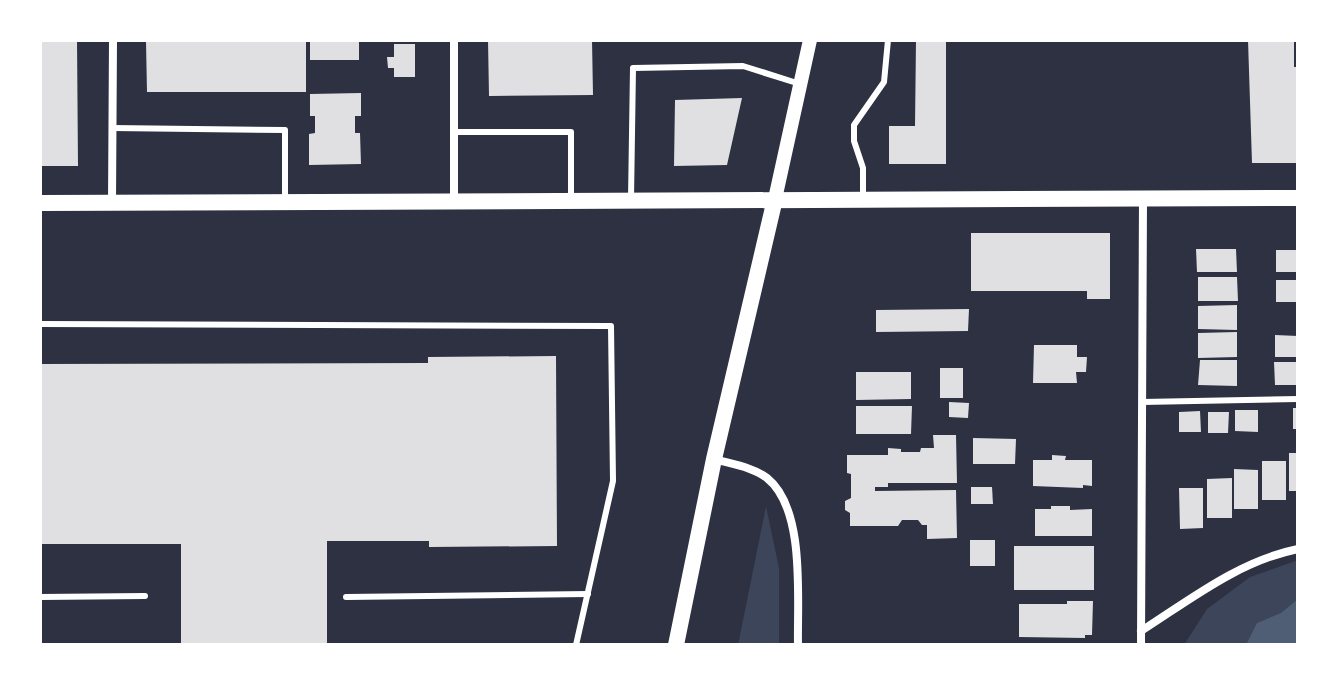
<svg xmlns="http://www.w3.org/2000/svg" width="1338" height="685" viewBox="0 0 1338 685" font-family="'Public Sans',sans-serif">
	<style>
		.green { fill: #3c4559 }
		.water { fill: #4f5d75 }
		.building { fill: #e0e0e3 }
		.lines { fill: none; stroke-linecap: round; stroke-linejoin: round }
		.service { stroke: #fff; stroke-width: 6 }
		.minor { stroke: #fff; stroke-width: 8 }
		.tertiary { stroke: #fff; stroke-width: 14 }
		.secondary { stroke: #fff; stroke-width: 16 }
	</style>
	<rect width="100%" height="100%" fill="#2d3142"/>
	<g class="green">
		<path d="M766,506L779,568V645H738Z"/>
		<path d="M1298,560V645H1184L1207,609L1250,577Z"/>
	</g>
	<path class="water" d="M1298,599V645H1246L1257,623L1281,613Z"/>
	<g class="building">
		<path d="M40,40H77L78,166H40Z"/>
		<rect x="310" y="40" width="49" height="20"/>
		<path d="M488,40H592L593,95L489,96Z"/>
		<path d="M916,40H946V164H889V126H915Z"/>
		<path d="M1248,40H1294V67H1298V163H1252Z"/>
		<path d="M146,42H306V92H147Z"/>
		<path d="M394,44H415V77H394V68H388L387,57H394Z"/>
		<path d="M361,93V116H355V133H360L361,164L309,165V134L315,133V116H310V94Z"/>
		<path d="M742,98L727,165L674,166L675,100Z"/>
		<path d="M971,233H1110V299H1087V291H971Z"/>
		<path d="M1196,249H1236L1237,272H1197Z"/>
		<rect x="1276" y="250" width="22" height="22"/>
		<path d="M1198,277H1237L1238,301H1198Z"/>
		<rect x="1276" y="280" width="22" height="22"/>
		<path d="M1237,305V330L1198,329V306Z"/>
		<path d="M969,309L968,331L876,332V310Z"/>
		<path d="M1237,332V357L1198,358V333Z"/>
		<path d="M1275,335L1298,336V357H1275Z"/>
		<path d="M1034,345H1077V357H1087L1086,372H1076L1077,383H1033Z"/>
		<path d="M556,356L557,546L429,547V541H327V645H181V544H40V364L428,363V357Z"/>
		<path d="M1200,360H1237V386L1198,385Z"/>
		<path d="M1274,362H1298V385H1275Z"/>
		<rect x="940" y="368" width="23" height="30"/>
		<path d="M856,372H911V399L856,400Z"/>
		<path d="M949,402L969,403L968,418L949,417Z"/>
		<path d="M856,406H912L911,434H856Z"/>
		<rect x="1293" y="408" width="5" height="21"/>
		<path d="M1235,410H1258V432L1235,431Z"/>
		<path d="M1200,411L1201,432H1179V412Z"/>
		<path d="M1208,412H1229L1228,433H1208Z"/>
		<path d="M933,435H956L957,483H888V487H875V491L956,490L957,538L927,539V525H922L918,520H902L898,526H850V513L845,510V501L851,498V474L847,473V455H888V448L901,449V452H920L921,448H934Z"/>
		<path d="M973,438L1016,439L1015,464H973Z"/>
		<rect x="1289" y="453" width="9" height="38"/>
		<path d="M1052,455L1066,456L1065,460H1092V486L1083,485V488L1033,486V460H1052Z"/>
		<rect x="1262" y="461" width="24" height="39"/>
		<path d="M1234,469L1258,470V509H1234Z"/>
		<path d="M1232,478V518H1207V479Z"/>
		<path d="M971,487H992L993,504H971Z"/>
		<path d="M1179,488H1203V528L1180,529Z"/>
		<path d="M1051,506H1070V510L1092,509V536H1035V509H1051Z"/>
		<rect x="970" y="540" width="25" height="26"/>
		<rect x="1014" y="546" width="80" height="44"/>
		<path d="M1067,601H1093L1092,635H1085V638L1019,637V604H1067Z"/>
	</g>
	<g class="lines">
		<g class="service">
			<path d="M112,128L285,130V201"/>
			<path d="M454,132H571V199"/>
			<path d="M863,198V168L854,141V125L884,82L888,40"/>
			<path d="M631,199L633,68L743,66L800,84"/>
			<path d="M40,324L611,326L613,481L576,645"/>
			<path d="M1142,402L1298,399"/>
			<path d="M40,597L145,596"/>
			<path d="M346,597L588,594"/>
		</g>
		<g class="minor">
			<path d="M454,200V40"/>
			<path d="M112,202L113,40"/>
			<path d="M714,459C731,464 753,467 767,478C806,509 797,600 798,645"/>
			<path d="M1141,631C1191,599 1239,561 1298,549"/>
			<path d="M1141,645L1143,199"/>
		</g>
		<path class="tertiary" d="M775,199L810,40"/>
		<g class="secondary">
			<path d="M40,203L1298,198"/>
			<path d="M676,645L714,459L775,199"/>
		</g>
	</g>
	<rect width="1338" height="685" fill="none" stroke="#ffffff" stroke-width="84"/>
</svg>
